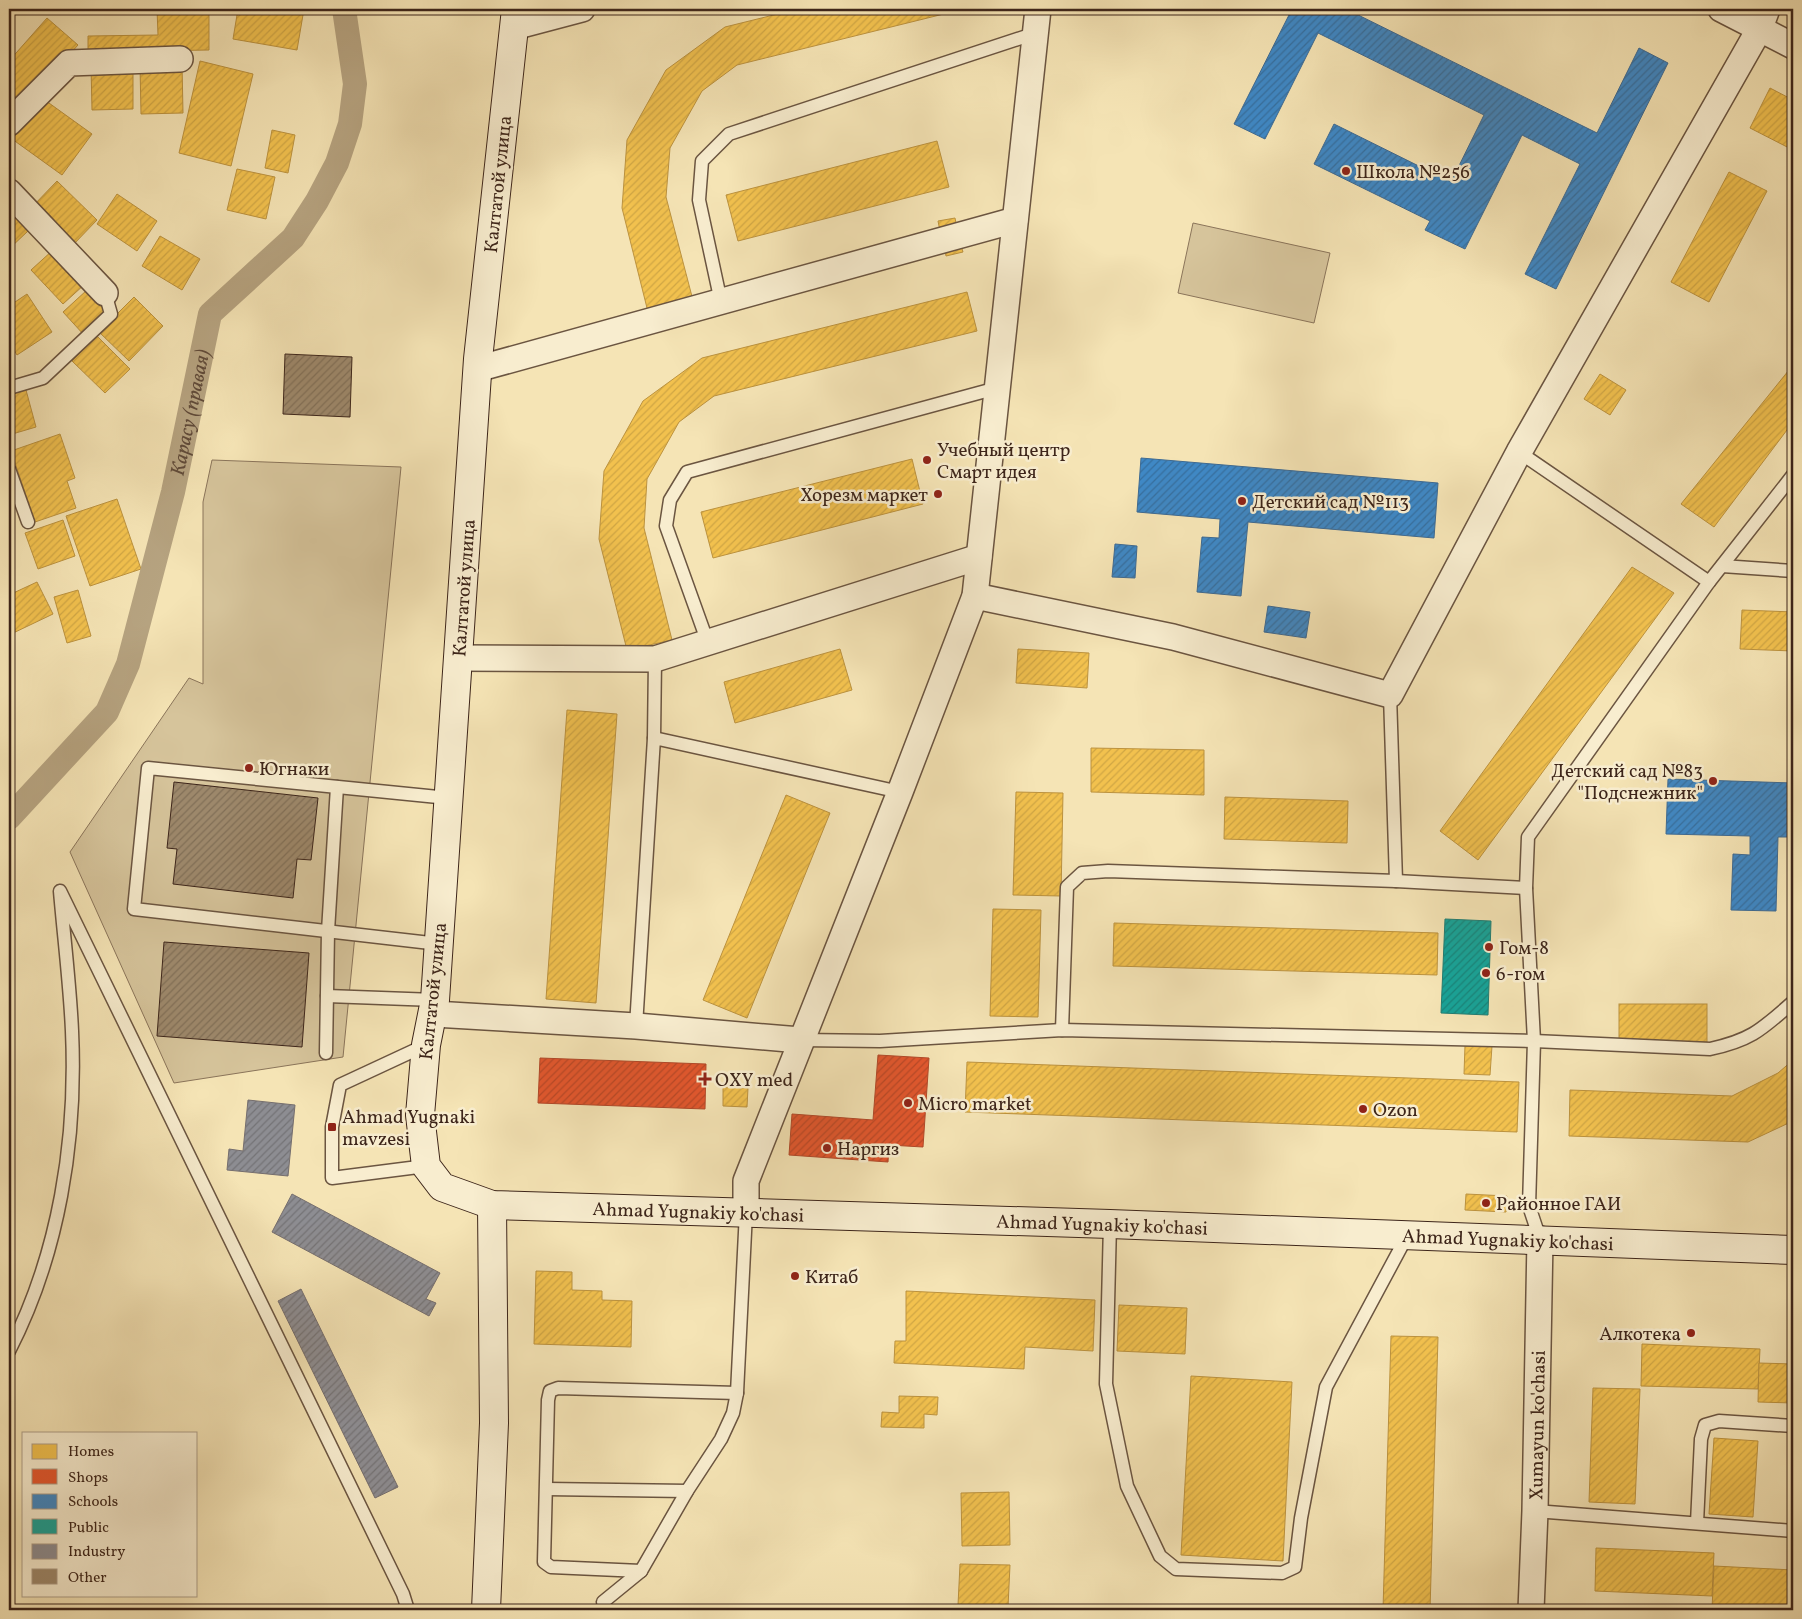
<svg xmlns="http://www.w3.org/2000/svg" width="1802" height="1619" viewBox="0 0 1802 1619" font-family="Vollkorn,serif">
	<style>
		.grass { fill: #d6c49b; stroke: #8a745a }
		.homes { fill: url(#homes-hatch); stroke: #bc923e }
		.shops { fill: url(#shops-hatch); stroke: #b24828 }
		.schools { fill: url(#schools-hatch); stroke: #3e6a92 }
		.public { fill: url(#public-hatch); stroke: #227d72 }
		.industry { fill: url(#industry-hatch); stroke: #756e6e }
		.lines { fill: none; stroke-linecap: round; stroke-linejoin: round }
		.canal { stroke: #b6a380; stroke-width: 24 }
		.building { fill: url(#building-hatch); stroke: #3d251a }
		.lane-casing { stroke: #6b5541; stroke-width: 15 }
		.street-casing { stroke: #6b5541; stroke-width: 28 }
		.secondary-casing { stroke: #3d251a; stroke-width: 30 }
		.lane { stroke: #f8edcf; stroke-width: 12 }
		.street { stroke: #f8edcf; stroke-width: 25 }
		.secondary { stroke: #f8edcf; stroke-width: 28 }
		.poi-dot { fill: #8f2418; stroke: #f8edcf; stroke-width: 2 }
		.labels { text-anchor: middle; stroke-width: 5; stroke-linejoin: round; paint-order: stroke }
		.poi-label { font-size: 19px; fill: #3d251a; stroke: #f8edcf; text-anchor: start }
		.street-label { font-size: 19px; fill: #3d251a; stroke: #f8edcf }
		.water-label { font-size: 20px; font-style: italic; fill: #614b39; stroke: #f8edcf }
	</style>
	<defs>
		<pattern id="homes-hatch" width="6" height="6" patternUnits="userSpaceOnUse" patternTransform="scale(1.25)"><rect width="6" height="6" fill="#f2c14e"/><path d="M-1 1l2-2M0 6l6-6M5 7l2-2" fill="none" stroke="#d0a644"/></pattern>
		<pattern id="shops-hatch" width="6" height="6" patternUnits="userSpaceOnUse" patternTransform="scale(1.25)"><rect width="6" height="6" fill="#e4572e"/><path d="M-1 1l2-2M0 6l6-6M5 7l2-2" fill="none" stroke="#ba4826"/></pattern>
		<pattern id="schools-hatch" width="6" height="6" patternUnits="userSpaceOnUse" patternTransform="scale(1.25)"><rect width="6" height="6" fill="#3f88c5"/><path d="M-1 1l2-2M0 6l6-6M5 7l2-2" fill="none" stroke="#366f9f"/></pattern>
		<pattern id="public-hatch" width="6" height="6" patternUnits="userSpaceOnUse" patternTransform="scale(1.25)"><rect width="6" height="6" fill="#17a398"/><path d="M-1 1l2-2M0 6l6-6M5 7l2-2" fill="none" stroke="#16857b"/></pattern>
		<pattern id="industry-hatch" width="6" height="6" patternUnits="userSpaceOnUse" patternTransform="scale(1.25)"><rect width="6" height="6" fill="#8d8d92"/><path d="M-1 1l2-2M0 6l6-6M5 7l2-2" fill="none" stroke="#747376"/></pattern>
		<pattern id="building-hatch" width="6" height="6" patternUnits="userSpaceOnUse" patternTransform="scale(1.25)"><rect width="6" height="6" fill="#9d886b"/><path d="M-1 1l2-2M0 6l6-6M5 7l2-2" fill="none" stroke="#816f57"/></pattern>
	</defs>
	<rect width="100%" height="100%" fill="#f5e4b5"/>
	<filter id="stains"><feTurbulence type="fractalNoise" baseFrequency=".004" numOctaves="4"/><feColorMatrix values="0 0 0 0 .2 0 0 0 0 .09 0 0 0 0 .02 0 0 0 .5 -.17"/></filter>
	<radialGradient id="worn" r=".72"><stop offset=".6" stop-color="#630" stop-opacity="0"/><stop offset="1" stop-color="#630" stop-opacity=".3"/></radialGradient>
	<g class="grass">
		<path d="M1193,223L1330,253L1314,323L1178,293Z"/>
		<path d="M212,460L401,467L343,1057L174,1083L70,852L189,678L203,684V502Z"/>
	</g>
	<g class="homes">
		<path d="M157,9H209V50L88,52V36L158,35Z"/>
		<path d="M238,9H304L297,50L233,39Z"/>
		<path d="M798,9H964L737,65L702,91L670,148L666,197L695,308L650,320L622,208L627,140L666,70L725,27Z"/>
		<path d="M47,18L78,45L24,105L9,91V61Z"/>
		<path d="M200,61L253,74L231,166L179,153Z"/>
		<path d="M182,64L183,113L141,114L140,65Z"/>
		<path d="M133,65V109L92,110L91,66Z"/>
		<path d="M1770,88L1793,100V150L1750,128Z"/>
		<path d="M42,98L92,134L62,175L12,139Z"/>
		<path d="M272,130L295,135L288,173L265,168Z"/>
		<path d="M937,141L949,187L738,241L726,195Z"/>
		<path d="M237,169L275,177L266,219L227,210Z"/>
		<path d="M1729,172L1767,191L1709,302L1671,282Z"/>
		<path d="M57,181L97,220L72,246L32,207Z"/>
		<path d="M117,194L157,221L137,251L97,224Z"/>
		<path d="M9,210L28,231L9,249Z"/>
		<path d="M955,218L957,228L940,231L938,221Z"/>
		<path d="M160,236L200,259L182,290L142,266Z"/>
		<path d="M960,242L963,252L946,256L944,246Z"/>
		<path d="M53,250L85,284L63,304L31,270Z"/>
		<path d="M87,290L108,313L84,335L63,312Z"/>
		<path d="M967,292L977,331L714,396L679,422L647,479L644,528L672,640L627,650L599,539L604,471L643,401L702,358Z"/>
		<path d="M27,294L52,332L17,355L9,342V306Z"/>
		<path d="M134,297L163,326L129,361L99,332Z"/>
		<path d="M97,336L130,369L105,393L72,361Z"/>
		<path d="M1793,365V422L1714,527L1681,504Z"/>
		<path d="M1600,374L1626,390L1610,415L1584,399Z"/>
		<path d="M26,390L36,427L9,435V394Z"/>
		<path d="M60,434L75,478L67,481L76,508L35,522L11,451Z"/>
		<path d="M912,459L923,504L713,558L701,512Z"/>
		<path d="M117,499L141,569L90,586L66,516Z"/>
		<path d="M63,520L75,556L38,569L25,533Z"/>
		<path d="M1632,567L1674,593L1478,860L1440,831Z"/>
		<path d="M37,582L53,614L9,635V595Z"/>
		<path d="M78,590L91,636L67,643L54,597Z"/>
		<path d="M1742,610L1793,612V651L1740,649Z"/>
		<path d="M840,649L852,690L735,723L724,682Z"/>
		<path d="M1018,649L1089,653L1087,688L1016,683Z"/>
		<path d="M567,710L617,714L596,1003L546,999Z"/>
		<path d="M1091,748L1204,750V795L1091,792Z"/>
		<path d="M1016,792L1063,793L1061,896L1013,895Z"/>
		<path d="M786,795L830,813L747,1018L703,1000Z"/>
		<path d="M1225,797L1348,801L1347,843L1224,839Z"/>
		<path d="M993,909L1041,910L1038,1017L990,1016Z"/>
		<path d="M1114,923L1438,933L1437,975L1113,966Z"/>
		<rect x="1619" y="1004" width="88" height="38"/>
		<path d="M1465,1045L1492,1046L1490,1075L1464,1074Z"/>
		<path d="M1793,1060V1121L1748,1142L1569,1136L1570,1090L1732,1096L1778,1073Z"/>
		<path d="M967,1062L1519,1082L1517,1132L965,1112Z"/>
		<path d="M723,1087L748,1088L747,1107L723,1106Z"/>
		<path d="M1466,1194L1507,1196L1506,1212L1465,1210Z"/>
		<path d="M536,1271L572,1272V1290L602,1291V1300L632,1301L631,1347L534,1344Z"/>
		<path d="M906,1291L1095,1300L1093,1351L1025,1347L1024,1369L894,1363L895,1341H906Z"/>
		<path d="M1119,1305L1187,1308L1185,1354L1117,1351Z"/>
		<path d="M1391,1336L1438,1337L1430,1610H1383Z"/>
		<path d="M1642,1344L1760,1349L1758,1389L1641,1386Z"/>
		<path d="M1759,1363L1793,1364V1403L1758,1402Z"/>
		<path d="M1191,1376L1292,1382L1283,1561L1181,1555Z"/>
		<path d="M1593,1388L1640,1389L1635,1504L1589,1502Z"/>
		<path d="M899,1396L938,1397L937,1415L924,1414V1428L881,1427L882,1412L899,1413Z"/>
		<path d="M1714,1438L1758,1441L1753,1517L1709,1514Z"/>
		<path d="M1009,1492L1010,1545L962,1546L961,1493Z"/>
		<path d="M1596,1548L1714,1553L1712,1596L1595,1591Z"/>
		<path d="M960,1564L1010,1565L1008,1607L958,1605Z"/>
		<path d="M1714,1566L1793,1570V1610L1712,1609Z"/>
	</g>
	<g class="shops">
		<path d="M878,1055L929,1058L923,1147L889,1145L888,1162L789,1155L792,1114L873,1120Z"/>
		<path d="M540,1058L706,1064L705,1109L538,1103Z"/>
	</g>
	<g class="schools">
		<path d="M1292,9H1346L1597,133L1639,48L1668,63L1556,289L1525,274L1580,164L1522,135L1465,249L1425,230L1430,221L1314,164L1334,124L1451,182L1484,115L1318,33L1265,139L1234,124Z"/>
		<path d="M1141,458L1438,483L1434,538L1248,522L1241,596L1197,592L1202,537L1219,538L1220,519L1137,512Z"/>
		<path d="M1115,544L1137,546L1135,578L1112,577Z"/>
		<path d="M1268,606L1310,612L1306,638L1264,632Z"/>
		<path d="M1668,779L1793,783V837H1778L1776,911L1731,910L1733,854L1750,855V836L1666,834Z"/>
	</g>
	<path class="public" d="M1445,919L1491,921L1488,1015L1441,1013Z"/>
	<g class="industry">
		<path d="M248,1100L295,1105L288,1176L227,1170L229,1149L243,1151Z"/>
		<path d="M292,1194L440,1273L426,1299L436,1303L429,1316L272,1232Z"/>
		<path d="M301,1289L398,1487L375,1498L278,1301Z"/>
	</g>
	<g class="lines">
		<path class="canal" id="s1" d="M9,818L107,712L128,664L173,492L210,314L293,238L317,201L337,163L350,124L355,84L344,9"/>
	</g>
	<g class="building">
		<rect x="400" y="9" width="58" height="5"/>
		<path d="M285,354L352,357L350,417L283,414Z"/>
		<path d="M174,782L318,798L311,860L297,859L293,898L173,884L177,849L167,848Z"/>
		<path d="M164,942L309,953L302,1047L157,1036Z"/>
	</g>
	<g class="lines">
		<g class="lane-casing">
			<g id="lane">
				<path d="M721,302L699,200L702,161L729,134L1036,33"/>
				<path d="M9,388L43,378L111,314L105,293"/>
				<path d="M1519,452L1709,582"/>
				<path d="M9,469L28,522"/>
				<path d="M1722,566L1793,571"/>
				<path d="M708,643L666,526L670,500L687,472L997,388"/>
				<path d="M1390,695L1396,881"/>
				<path d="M654,738L655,659"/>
				<path d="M439,944L134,909L148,768L448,798"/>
				<path d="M327,996L435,1000"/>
				<path d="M636,1026L654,738L900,792"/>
				<path d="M1062,1030L1067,887L1082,873L1108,871L1396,881L1526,888"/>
				<path d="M800,1040L880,1041L1062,1030L1534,1041L1710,1049C1752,1040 1762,1029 1793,1002"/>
				<path d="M426,1045L340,1085L332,1127V1178L426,1166"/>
				<path d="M326,1053L328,931L337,787"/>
				<path d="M1110,1224L1106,1384L1127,1486L1160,1556L1176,1569L1282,1573L1295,1567L1301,1518L1326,1387L1407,1236"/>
				<path d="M1540,1239L1529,1206L1534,1041L1526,888L1528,837L1709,582L1793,475"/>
				<path d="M9,1351C59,1254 77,1140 72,1031C70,985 64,938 60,891L403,1594L408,1610"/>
				<path d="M547,1489L687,1491"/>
				<path d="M1535,1511L1793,1531"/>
				<path d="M1697,1523L1701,1439L1705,1425L1719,1421L1793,1426"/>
				<path d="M641,1571L551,1567L544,1562L548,1400L550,1391L558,1388L737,1393"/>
				<path d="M603,1602L641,1571L687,1491L721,1439L733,1413L737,1393L746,1212"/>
			</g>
		</g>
		<g class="street-casing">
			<g id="street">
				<path d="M1721,9L1793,46"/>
				<path d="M514,27L582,9"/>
				<path d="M9,123L69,63L180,59"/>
				<path d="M9,192L105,293"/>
				<path d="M477,369L1015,220"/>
				<path d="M975,596L1173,637L1390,695L1519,452L1760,28L1767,9"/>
				<path d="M458,658L655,659L979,557"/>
				<path d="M434,1014L636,1026L800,1040"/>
				<path d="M746,1212V1181L900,792L975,596L1038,9"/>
				<path id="s2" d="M1531,1610L1535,1511L1540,1239"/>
			</g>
		</g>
		<g class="secondary-casing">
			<g id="secondary">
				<path id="s3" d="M516,9L478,359L435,1000L426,1045L420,1115L426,1166L442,1187L492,1205L1110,1224L1793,1250"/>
				<path d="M486,1610L494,1423L492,1205"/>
			</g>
		</g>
		<use href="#lane" class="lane"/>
		<use href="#street" class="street"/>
		<use href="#secondary" class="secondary"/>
	</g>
	<g class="poi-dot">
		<circle cx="1346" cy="171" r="5"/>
		<circle cx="927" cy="460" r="5"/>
		<circle cx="938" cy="494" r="5"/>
		<circle cx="1242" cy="501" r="5"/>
		<circle cx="249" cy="768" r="5"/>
		<circle cx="1713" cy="781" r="5"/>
		<circle cx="1489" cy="947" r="5"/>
		<circle cx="1486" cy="973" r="5"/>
		<path d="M702.5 1071.5h5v5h5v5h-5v5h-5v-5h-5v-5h5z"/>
		<circle cx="908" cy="1103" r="5"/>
		<circle cx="1363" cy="1109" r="5"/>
		<rect x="327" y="1122" width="10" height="10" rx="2.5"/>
		<circle cx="827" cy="1148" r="5"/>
		<circle cx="1486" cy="1203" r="5"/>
		<circle cx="795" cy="1276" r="5"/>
		<circle cx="1691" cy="1333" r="5"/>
	</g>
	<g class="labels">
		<g class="poi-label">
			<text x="1356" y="178">Школа №256</text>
			<text x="937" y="456">Учебный центр<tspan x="937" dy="22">Смарт идея</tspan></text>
			<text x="928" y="501" text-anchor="end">Хорезм маркет</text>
			<text x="1252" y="508">Детский сад №113</text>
			<text x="259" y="775">Югнаки</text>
			<text x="1703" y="777" text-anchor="end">Детский сад №83<tspan x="1703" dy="22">"Подснежник"</tspan></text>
			<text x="1499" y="954">Гом-8</text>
			<text x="1496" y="980">6-гом</text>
			<text x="715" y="1086">OXY med</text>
			<text x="918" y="1110">Micro market</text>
			<text x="1373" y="1116">Ozon</text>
			<text x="342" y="1123">Ahmad Yugnaki<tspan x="342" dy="22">mavzesi</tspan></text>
			<text x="837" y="1155">Наргиз</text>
			<text x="1496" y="1210">Районное ГАИ</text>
			<text x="805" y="1283">Китаб</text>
			<text x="1681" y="1340" text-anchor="end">Алкотека</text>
		</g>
		<g class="street-label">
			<text transform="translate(497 184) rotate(-84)" y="7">Калтатой улица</text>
			<text transform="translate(463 588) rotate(-86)" y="7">Калтатой улица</text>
			<text transform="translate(432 991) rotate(-84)" y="7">Калтатой улица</text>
			<text dy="7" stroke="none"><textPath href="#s3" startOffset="1448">Ahmad Yugnakiy ko'chasi</textPath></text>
			<text dy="7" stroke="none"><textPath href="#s3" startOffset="1852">Ahmad Yugnakiy ko'chasi</textPath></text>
			<text dy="7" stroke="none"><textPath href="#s3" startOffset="2258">Ahmad Yugnakiy ko'chasi</textPath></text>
			<text dy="7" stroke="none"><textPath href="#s2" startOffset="185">Xumayun ko'chasi</textPath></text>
		</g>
		<g class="water-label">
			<text dy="7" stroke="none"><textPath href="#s1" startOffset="456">Карасу (правая)</textPath></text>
		</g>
	</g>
	<rect width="1802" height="1619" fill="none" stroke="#f5e4b5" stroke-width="30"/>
	<rect x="10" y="10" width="1782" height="1599" fill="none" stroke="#3d251a" stroke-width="2.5"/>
	<rect x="15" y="15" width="1772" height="1589" fill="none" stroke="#3d251a"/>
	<rect x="22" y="1432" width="175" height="165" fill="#f8edcf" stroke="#ad9d87"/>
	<rect x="32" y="1444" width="25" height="15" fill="#f2c14e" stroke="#ad9d87"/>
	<text x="68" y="1456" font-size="15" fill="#3d251a">Homes</text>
	<rect x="32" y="1469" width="25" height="15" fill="#e4572e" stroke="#ad9d87"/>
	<text x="68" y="1482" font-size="15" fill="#3d251a">Shops</text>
	<rect x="32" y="1494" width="25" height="15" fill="#3f88c5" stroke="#ad9d87"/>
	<text x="68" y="1506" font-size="15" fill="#3d251a">Schools</text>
	<rect x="32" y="1519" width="25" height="15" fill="#17a398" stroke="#ad9d87"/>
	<text x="68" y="1532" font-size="15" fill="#3d251a">Public</text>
	<rect x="32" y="1544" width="25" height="15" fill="#8d8d92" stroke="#ad9d87"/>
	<text x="68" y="1556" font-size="15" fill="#3d251a">Industry</text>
	<rect x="32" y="1569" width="25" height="15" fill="#9d886b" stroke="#ad9d87"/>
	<text x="68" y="1582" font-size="15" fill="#3d251a">Other</text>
	<rect width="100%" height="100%" filter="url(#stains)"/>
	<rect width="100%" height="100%" fill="url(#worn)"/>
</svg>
